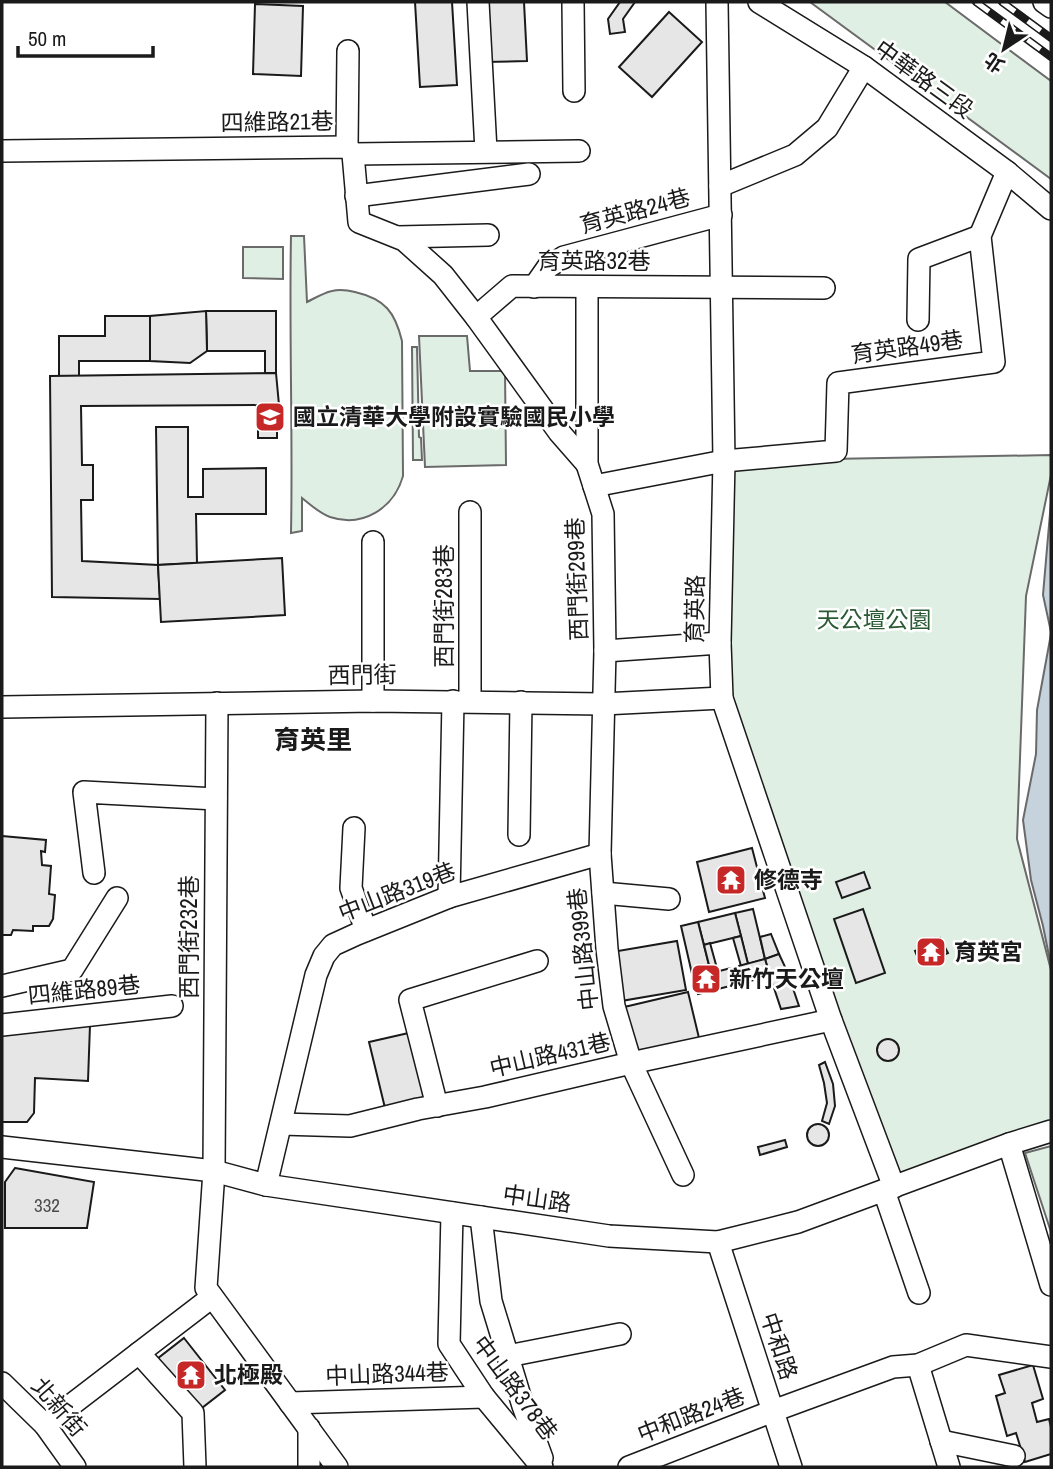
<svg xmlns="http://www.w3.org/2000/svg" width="1053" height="1469" viewBox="0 0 1053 1469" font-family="'Archivo Narrow','Noto Sans TC',sans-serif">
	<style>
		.green { fill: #e0efe3; stroke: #6a6a6a; stroke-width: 2 }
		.water { fill: #c6d2dc; stroke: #6a6a6a; stroke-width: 2 }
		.building { fill: #e6e6e6; stroke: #1a1a1a; stroke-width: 2 }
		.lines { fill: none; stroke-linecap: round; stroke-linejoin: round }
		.minor-casing { stroke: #1a1a1a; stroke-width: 24 }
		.minor { stroke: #fff; stroke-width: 21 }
		.rail-casing { stroke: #1a1a1a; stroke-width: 8 }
		.rail { stroke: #fff; stroke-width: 5; stroke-dasharray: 16; stroke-linecap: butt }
		.labels { text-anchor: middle; stroke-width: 5; stroke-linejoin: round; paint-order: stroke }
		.number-label { font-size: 19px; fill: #4d4d4d }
		.street-label { font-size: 23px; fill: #1a1a1a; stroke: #fff }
		.poi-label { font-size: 23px; font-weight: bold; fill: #1a1a1a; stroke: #fff; text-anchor: start }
		.park-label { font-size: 23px; fill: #2b5a34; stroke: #fff }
		.quarter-label { font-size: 26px; font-weight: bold; fill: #1a1a1a; stroke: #fff }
	</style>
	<rect width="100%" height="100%" fill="#fff"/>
	<g class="green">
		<path d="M810,2H945L1051,81V179Z"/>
		<path d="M291,236H304L307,302C315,298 323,293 332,291C340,289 347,290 355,292C385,299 395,312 402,341L403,476C394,508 363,528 330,517C319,513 311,505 302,498V531L291,533C293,434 289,335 291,236Z"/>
		<path d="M243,247H283V279L243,278Z"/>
		<path d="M419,336H467L470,371H505L506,465L425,467Z"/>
		<path d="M412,347H417L419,437L421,438L422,460H413Z"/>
		<path d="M1051,455V475L1026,596L1017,839L1051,970V1133L894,1187L722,698L724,461Z"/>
		<path d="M1051,1146V1232L1025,1153Z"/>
	</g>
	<g class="water">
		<path d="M1051,502V632L1043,595Z"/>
		<path d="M1051,634V966L1043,926L1031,880L1023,820L1036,754L1037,710Z"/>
	</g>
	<g class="building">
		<path d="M415,2H452L457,85L420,87Z"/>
		<path d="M482,2H524L527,61L485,62Z"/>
		<path d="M620,2H635L623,19L625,32L610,34L608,19Z"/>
		<path d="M255,4L303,6L301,76L253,74Z"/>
		<path d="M669,12L702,42L652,97L619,67Z"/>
		<path d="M206,311H276V373H265V351H207Z"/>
		<path d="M206,311L207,351L190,363L150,361V316Z"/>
		<path d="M105,316H150V361H79V376H59V336H105Z"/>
		<path d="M276,373L279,405L81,406L82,465H93V500H81L82,561L158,565L160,599L52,597L50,376Z"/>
		<rect x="258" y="419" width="19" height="19"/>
		<path d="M156,427H188V497H203V469L266,468V514H196L197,563L158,565Z"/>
		<path d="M282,558L285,615L161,622L158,565Z"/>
		<path d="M2,836L46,840L45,852L41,851L42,865L51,866L49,894L55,895L53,919L49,926H33V931L13,930L11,935H2Z"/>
		<path d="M752,848L765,898L709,912L697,862Z"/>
		<path d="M864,872L870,888L842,898L836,882Z"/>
		<path d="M753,909L765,959L748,964L735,913Z"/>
		<path d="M863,909L885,973L856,983L834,919Z"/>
		<path d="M735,913L741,936L704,945L698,922Z"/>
		<path d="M698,922L711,973L693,978L681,926Z"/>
		<path d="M771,934L779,954L765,959L760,937Z"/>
		<path d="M741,936L748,964L741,966L733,938Z"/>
		<path d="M940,938L948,953L921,965L915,951Z"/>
		<path d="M677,941L686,990L621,1001L612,952Z"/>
		<path d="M710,943L718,972L711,973L704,945Z"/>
		<path d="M779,954L787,971L770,976L765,959Z"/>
		<path d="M765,959L770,976L698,994L693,978Z"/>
		<path d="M787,971L799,1006L781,1009L770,976Z"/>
		<path d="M688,992L699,1038L630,1053L620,1008Z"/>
		<path d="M2,1024L90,1025L88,1081L35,1078L34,1113L27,1122H2Z"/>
		<path d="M413,1032L429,1098L385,1108L369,1042Z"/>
		<circle cx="888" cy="1050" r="11"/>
		<path d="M825,1062L833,1084L835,1106L829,1124L822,1121L827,1103L824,1083L819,1065Z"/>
		<circle cx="818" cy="1135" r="11"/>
		<path d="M785,1140L787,1147L760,1155L758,1147Z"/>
		<path d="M15,1168L94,1182L87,1228H5V1182Z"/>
		<path d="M184,1338L225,1390L198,1411L157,1359Z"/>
		<path d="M1033,1365L1043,1399L1032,1403L1037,1422L1049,1419L1051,1427V1454L1025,1462L1016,1433L1007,1436L996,1396L1005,1393L999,1375Z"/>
	</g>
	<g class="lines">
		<g class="minor-casing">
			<g id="minor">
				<path d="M478,2L486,151"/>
				<path d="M573,2L574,91"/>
				<path d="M717,2L724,461L720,643L722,698L831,1020L894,1187"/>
				<path d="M759,2L864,67L1007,172L1051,209"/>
				<path d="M1044,2L1051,7"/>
				<path d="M347,147L348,51"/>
				<path d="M2,151L347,147L353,154L359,222L404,240L443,275L476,317L559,432L587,464"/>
				<path d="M353,154L579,151"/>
				<path d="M720,186L795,155L827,128L864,67"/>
				<path d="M356,196L529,174"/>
				<path d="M398,237L488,235"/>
				<path d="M534,287L548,267L564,257L721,215"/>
				<path d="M587,287V464L603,514L605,651L600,854L607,949L614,1006L631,1063L683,1175"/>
				<path d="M476,317L512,286L824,288"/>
				<path d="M918,320L919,259L980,236"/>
				<path d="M594,486L724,461L836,451L838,383L994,362L980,236L1007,172"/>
				<path d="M605,651L720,643"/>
				<path d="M373,701V542"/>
				<path d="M470,701V512"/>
				<path d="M217,703L214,1171L206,1288L337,1467"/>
				<path d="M2,707L373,701L603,704L722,698"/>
				<path d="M354,828L351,888L366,930"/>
				<path d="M519,835L521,702"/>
				<path d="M94,873L84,792L216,799"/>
				<path d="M603,893L669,899"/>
				<path d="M449,897L453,701"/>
				<path d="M2,986L72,970L117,898"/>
				<path d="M2,1025L172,1006"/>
				<path d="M437,1106L410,1000L537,961"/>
				<path d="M281,1124L350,1126L418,1109L485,1097L631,1063L831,1020"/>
				<path d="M1009,1144L1051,1285"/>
				<path d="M2,1147L214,1171L266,1185L609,1236L718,1242L798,1222L1009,1144L1051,1131"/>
				<path d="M266,1185L316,975L324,956L333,945L357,934L449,897L600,854"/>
				<path d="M884,1191L919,1293"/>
				<path d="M452,1213L449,1344L484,1397L542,1467"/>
				<path d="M481,1217L491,1301L523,1406L542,1458"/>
				<path d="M718,1242L791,1467"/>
				<path d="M139,1353L193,1413L195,1467"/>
				<path d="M508,1356L620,1334"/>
				<path d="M918,1365L949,1467"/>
				<path d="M2,1383L45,1425L75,1467"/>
				<path d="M290,1403L484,1397"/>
				<path d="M45,1425L212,1297"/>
				<path d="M309,1428V1467"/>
				<path d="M941,1441L1014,1456"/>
				<path d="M629,1467L773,1411L893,1367L918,1365L966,1345L1051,1357"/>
			</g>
		</g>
		<use href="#minor" class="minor"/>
		<g class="rail-casing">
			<g id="rail">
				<path d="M976,2L1051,57"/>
				<path d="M1002,2L1051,38"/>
			</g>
		</g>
		<use href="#rail" class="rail"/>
	</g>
	<defs>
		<g id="school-square" transform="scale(1.575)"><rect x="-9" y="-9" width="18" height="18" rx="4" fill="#c62828" stroke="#fff"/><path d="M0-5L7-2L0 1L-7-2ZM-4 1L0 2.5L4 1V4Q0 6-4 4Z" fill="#fff"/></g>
		<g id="temple-square" transform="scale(1.575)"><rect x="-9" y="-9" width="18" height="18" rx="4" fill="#c62828" stroke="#fff"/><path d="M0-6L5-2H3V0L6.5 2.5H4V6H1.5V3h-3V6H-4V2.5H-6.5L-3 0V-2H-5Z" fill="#fff"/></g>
	</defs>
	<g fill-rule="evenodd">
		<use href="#school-square" x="270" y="417"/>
		<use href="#temple-square" x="731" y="880"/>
		<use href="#temple-square" x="931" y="952"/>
		<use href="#temple-square" x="706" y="979"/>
		<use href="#temple-square" x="191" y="1375"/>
	</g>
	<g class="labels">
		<g class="number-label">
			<text x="47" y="1212">332</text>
		</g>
		<g class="street-label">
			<text transform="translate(924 79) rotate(36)" y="8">中華路三段</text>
			<text transform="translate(277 122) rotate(-1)" y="8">四維路21巷</text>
			<text transform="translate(635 211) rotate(-15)" y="8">育英路24巷</text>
			<text x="594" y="269">育英路32巷</text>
			<text transform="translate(907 347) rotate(-8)" y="8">育英路49巷</text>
			<text transform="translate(577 579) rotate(-92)" y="8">西門街299巷</text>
			<text transform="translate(444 606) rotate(-90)" y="8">西門街283巷</text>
			<text transform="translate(695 609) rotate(-89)" y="8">育英路</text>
			<text transform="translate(362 675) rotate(-1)" y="8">西門街</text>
			<text transform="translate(397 892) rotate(-21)" y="8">中山路319巷</text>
			<text transform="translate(189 937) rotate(-90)" y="8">西門街232巷</text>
			<text transform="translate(583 949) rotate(-96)" y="8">中山路399巷</text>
			<text transform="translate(84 990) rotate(-6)" y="8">四維路89巷</text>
			<text transform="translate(550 1055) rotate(-13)" y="8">中山路431巷</text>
			<text transform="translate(537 1199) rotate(8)" y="8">中山路</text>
			<text transform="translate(779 1346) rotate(72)" y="8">中和路</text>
			<text transform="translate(387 1374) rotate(-2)" y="8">中山路344巷</text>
			<text transform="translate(515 1388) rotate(53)" y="8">中山路378巷</text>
			<text transform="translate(59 1407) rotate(49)" y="8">北新街</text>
			<text transform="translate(691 1415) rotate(-21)" y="8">中和路24巷</text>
		</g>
		<g class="poi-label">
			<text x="293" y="425">國立清華大學附設實驗國民小學</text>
			<text x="754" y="888">修德寺</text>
			<text x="954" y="960">育英宮</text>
			<text x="729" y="987">新竹天公壇</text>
			<text x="214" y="1383">北極殿</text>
		</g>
		<g class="park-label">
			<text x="874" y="628">天公壇公園</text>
		</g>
		<g class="quarter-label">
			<text x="313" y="749">育英里</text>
		</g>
	</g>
	<rect width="1053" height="1469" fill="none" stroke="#1a1a1a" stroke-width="7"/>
	<g transform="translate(1004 49) rotate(215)" stroke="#ffffff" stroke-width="5" paint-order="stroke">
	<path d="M0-5L12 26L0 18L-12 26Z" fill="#1a1a1a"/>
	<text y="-10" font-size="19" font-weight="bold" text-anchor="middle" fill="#1a1a1a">北</text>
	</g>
	<path d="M18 46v10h135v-10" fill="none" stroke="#1a1a1a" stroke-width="3.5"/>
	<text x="28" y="46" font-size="21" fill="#1a1a1a" stroke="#ffffff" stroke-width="5" paint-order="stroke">50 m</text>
</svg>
